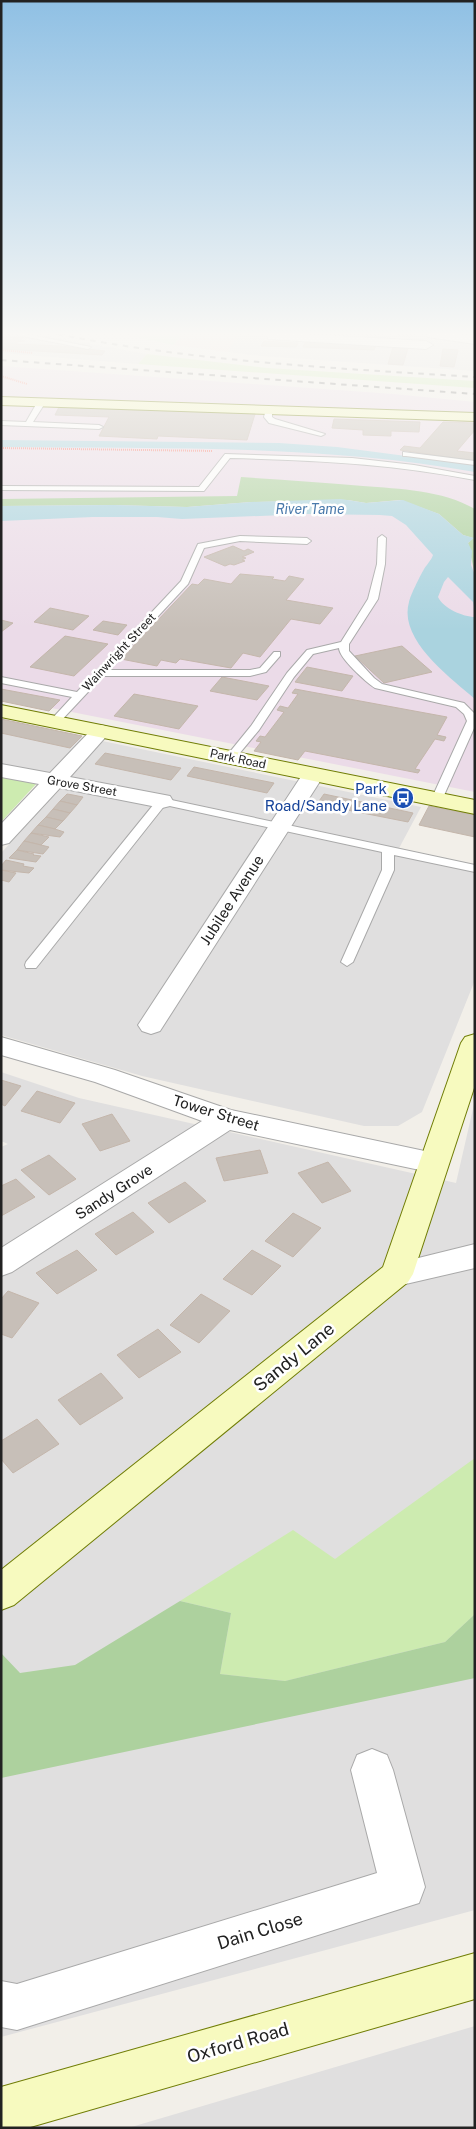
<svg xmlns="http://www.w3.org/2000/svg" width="476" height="2129" viewBox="0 0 476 2129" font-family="'Public Sans',sans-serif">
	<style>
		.residential { fill: #e0dfdf }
		.commercial { fill: #f2dad9 }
		.industrial { fill: #ebdbe8 }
		.grass { fill: #cdebb0 }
		.forest { fill: #add19e }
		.park { fill: #c8facc }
		.water { fill: #aad3df }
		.building { fill: #c7bfb8; stroke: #c4b6ab }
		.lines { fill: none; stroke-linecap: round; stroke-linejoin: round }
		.lane-casing { stroke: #a9a9a9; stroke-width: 2 }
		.street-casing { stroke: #a9a9a9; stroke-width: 2 }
		.secondary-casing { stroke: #707d05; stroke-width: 2 }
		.path { stroke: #fa8072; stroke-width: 2; stroke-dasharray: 1 1; stroke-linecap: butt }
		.lane { fill: #fff; fill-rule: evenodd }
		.street { fill: #fff; fill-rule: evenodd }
		.secondary { fill: #f7fabf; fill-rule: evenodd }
		.rail { stroke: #707070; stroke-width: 2; stroke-dasharray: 5.5 5.5; stroke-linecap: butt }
		.labels { text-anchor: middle; stroke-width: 5; stroke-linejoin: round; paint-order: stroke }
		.far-street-label { font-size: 12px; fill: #222; stroke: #fff }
		.far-water-label { font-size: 14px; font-style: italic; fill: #4a7aab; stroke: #fff }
		.transit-label { font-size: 15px; fill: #164399; stroke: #fff; text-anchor: end }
		.street-label { font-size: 15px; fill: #222; stroke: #fff }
		.near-street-label { font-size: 18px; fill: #222; stroke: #fff }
	</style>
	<rect width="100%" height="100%" fill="#f2efe9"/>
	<g class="residential">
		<path d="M1,332H25L147,354L138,364L1,353Z"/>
		<path d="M239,332H475V371L261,356L228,352Z"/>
		<path d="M1,720L421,807L397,852L475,866V980L422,1112L398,1126H364L142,1076L1,1035V853L70,779L1,765Z"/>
		<path d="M1,1072L79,1098L456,1183L475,1100V1910L1,2037V1147L8,1144L1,1141Z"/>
		<path d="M475,2026V2128H128Z"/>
	</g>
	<path class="commercial" d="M183,332H239L228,352L174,345Z"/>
	<path class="industrial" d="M1,366L393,394L475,402V792L1,698Z"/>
	<g class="grass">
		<path d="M147,354L267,368L475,381V388L138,364Z"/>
		<path d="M1,776L36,784L1,822Z"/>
		<path d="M475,1458V1614L445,1642L285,1681L220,1674L231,1613L180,1601L293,1530L335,1559Z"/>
	</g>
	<g class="forest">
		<path d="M241,477C282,480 322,482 363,486C400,489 442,490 475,509V575L468,543L473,538L463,535L439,514L400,500L366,503L348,500L251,502L187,507L114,505L1,506V499L237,496Z"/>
		<path d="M180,1601L231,1613L220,1674L285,1681L445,1642L475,1614V1678L1,1778V1653L20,1673L75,1665Z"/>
	</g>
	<path class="park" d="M134,332H183L174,345L131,336Z"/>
	<g class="water">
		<path d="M1,440L279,443L337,447L475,465V472C318,444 159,449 1,447Z"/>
		<path d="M341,499L366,503L403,500L439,514L463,535L474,538L468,543L472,551L471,565L475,575V611L473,602L448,577L444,582L438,597C443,608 463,617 475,617V699C451,678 398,640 409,602C410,596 420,576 423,571C426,565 431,561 433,555L406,525L392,516L380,515L308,514L182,519L157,517H93L1,521V506L114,505L187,507L251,502Z"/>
	</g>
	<g class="building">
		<path d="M1,332L9,333L12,337H22L23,338L13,339L25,341L15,342L16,344L61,346L105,351L102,355L3,349L1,346Z"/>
		<path d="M309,332H379L378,336Z"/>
		<path d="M402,332H417L411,337L398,335Z"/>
		<path d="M264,341L298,343L296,347L261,346Z"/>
		<path d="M305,342L376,346L374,350L303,347Z"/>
		<path d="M393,347L408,348L403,365L388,364Z"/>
		<path d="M443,349L458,350L454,367L440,366Z"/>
		<path d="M59,407L118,408L255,414L247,440L158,436L157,439L99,436L109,417L55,415Z"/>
		<path d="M334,419L420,422L419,432L391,431V436L363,435V430L332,428Z"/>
		<path d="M443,422L475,423V430L457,451L475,453V461L400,450L404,446L420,448Z"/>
		<path d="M233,546L244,551L248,549L254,552L242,557L246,558L242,560L245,561L234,565L230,564L225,566L204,557Z"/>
		<path d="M240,574L274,577L272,579L285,581L289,576L304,579L286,600L333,608L320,624L291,619L260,657L243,653L231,668L180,659L176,663L161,660L157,666L121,659L192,584L198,585L204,579L231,584Z"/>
		<path d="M50,608L89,616L73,630L34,622Z"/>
		<path d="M1,620L13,623L1,632Z"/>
		<path d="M103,621L127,625L118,635L93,630Z"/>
		<path d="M65,636L108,644L74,676L30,667Z"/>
		<path d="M402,646L432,672L384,683L355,656Z"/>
		<path d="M307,667L353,676L342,691L295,682Z"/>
		<path d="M222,677L269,686L257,700L210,691Z"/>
		<path d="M1,689L60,700L49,711L1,701Z"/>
		<path d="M295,689L447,717L437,735L446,737L444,741L435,739L415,769L420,770L418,773L305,751L298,760L254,751L261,742L256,741L260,736L265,737L284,712L277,710L280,706L288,708L298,694L292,693Z"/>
		<path d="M134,694L198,706L179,729L114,716Z"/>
		<path d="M1,719L82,736L70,748L1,733Z"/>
		<path d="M105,753L181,768L171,780L95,764Z"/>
		<path d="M194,767L274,783L267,793L187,776Z"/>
		<path d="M67,794L73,795L83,797L77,805L60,801Z"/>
		<path d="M324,794L413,813L408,822L317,804Z"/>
		<path d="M60,801L77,805L70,813L53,809Z"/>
		<path d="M429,806L475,815V837L419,825Z"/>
		<path d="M53,809L70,813L63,821L46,817Z"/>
		<path d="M46,817L63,821L55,829L38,825Z"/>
		<path d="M38,825L55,829L64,832L60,837L31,833Z"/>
		<path d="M31,833L49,837L41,845L24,841Z"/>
		<path d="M24,841L41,845L49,847L43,854L17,850Z"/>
		<path d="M17,850L34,854L33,855L41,856L36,862L9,858Z"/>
		<path d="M6,860L24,864L23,866L34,868L29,873L1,870V866Z"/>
		<path d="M1,870L16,873L9,882L1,880Z"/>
		<path d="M1,1080L21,1086L5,1106L1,1104Z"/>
		<path d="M37,1091L75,1103L60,1123L21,1111Z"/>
		<path d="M112,1114L130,1141L100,1151L82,1124Z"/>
		<path d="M260,1150L268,1173L224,1181L216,1158Z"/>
		<path d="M49,1155L76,1179L49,1195L21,1170Z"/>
		<path d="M328,1162L351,1191L322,1203L298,1173Z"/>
		<path d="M16,1179L35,1197L1,1216V1186Z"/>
		<path d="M185,1182L206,1201L169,1223L148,1203Z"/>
		<path d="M133,1212L154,1232L116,1255L95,1234Z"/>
		<path d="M293,1213L321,1228L293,1257L265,1241Z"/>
		<path d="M77,1250L97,1270L57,1294L36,1273Z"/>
		<path d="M252,1250L281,1266L252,1295L223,1279Z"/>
		<path d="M8,1291L39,1303L12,1338L1,1334V1299Z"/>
		<path d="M201,1294L230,1311L199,1343L170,1325Z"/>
		<path d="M158,1329L181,1352L139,1378L117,1355Z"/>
		<path d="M101,1373L123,1398L80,1425L58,1400Z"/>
		<path d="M37,1419L59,1444L13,1473L1,1459V1441Z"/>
	</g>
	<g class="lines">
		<g class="lane-casing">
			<g id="lane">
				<path d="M2,332H16L91,347L88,349Z"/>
				<path d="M38,401L45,403L33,422L99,425L103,427L99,429L1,425V421L26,422Z"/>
				<path d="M266,409H272V417L275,419L325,434L321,436L269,423L264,417Z"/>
				<path d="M403,452L475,461V465L406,456H403Z"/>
				<path d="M225,454L352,458L414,465L475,476V480C394,464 313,460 230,458L204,491H201L1,490V486L199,487Z"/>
				<path d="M382,535L386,538L385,564L378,599L349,644V651L374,678L382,684L464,703L474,713L475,726L441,802L437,803L431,800L467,721L464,714L456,707L375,688C366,682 339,658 339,648L313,654L294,677L259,730L234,760H226L225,758L251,726L287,673L307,650L341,642L368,599L377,564L378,538Z"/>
				<path d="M240,536L307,538L311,541L307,544L240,541L204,548L188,584L108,670H250L260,668L274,652H280V656L266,672L250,676H103L58,724L54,725L49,722L72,697L1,683V677L77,692L181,581L198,544Z"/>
				<path d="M162,798L475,865V872L394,855V870L353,962L347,966L341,962L382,870V852L165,805L36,968H26L25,965L26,962L158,799Z"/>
			</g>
		</g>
		<g class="street-casing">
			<g id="street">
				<path d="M273,332L426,341L433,345L426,349L268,339L267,336Z"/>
				<path d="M428,332H447L475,336V344L428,337L427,334Z"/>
				<path d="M101,725L108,727L111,731L70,777L170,796L173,801L170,806L162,808L60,788L9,843L1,845V824L39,784L1,777V764L50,773L94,727Z"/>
				<path d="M313,768L321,770L324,775L160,1031L151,1034L142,1031L138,1025L142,1019L302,775L305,770Z"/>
				<path d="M1,1037L115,1070L231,1110L434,1153L444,1156L449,1163L444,1170L434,1173L230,1130L12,1272L1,1276V1248L202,1121L95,1082L1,1055Z"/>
				<path d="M475,1244V1268L397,1286L386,1282L381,1274L386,1266Z"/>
				<path d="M372,1749L387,1755L393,1770L425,1887L419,1903L17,2030L1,2027V1981L17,1984L377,1873L351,1770L357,1755Z"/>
			</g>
		</g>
		<g class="secondary-casing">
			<g id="secondary">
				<path d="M1,397L475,413V421L1,405Z"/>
				<path d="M1,705L475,800V814L1,717Z"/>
				<path d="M475,1034V1085L413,1274L408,1282L14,1605L1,1610V1570L383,1267L461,1043L465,1037Z"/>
				<path d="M475,1953V1999L27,2128H1V2087Z"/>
			</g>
		</g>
		<g class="path">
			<path d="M1,350L33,353"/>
			<path d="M1,376L27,384"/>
			<path d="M1,448L213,451"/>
		</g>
		<use href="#lane" class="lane"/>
		<use href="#street" class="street"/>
		<use href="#secondary" class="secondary"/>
		<g class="rail">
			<path d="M47,332C188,361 331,368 475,377"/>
			<path d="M1,360L475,394"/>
		</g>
	</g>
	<linearGradient id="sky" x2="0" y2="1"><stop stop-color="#8fc0e4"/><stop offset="0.53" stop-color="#f9f8f5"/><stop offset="1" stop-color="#f9f8f5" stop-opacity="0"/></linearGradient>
	<rect width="476" height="630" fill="url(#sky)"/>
	<defs>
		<g id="bus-disc" transform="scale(1.125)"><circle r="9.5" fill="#1a4fb4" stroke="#fff"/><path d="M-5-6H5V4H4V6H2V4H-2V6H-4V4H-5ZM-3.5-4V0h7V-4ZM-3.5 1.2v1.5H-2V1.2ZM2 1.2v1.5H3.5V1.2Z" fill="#fff"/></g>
	</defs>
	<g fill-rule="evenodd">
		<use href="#bus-disc" x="403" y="798"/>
	</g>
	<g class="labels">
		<g class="far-street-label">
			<text transform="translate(119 652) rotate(-47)" y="4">Wainwright Street</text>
			<text transform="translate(238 759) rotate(12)" y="4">Park Road</text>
			<text transform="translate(82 786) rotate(10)" y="4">Grove Street</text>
		</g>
		<g class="far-water-label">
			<text x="310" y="514">River Tame</text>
		</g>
		<g class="transit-label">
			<text x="387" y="794">Park<tspan x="387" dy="17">Road/Sandy Lane</tspan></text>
		</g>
		<g class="street-label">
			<text transform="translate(232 900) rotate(-57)" y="5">Jubilee Avenue</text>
			<text transform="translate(216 1113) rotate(17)" y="5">Tower Street</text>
			<text transform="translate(114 1192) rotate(-33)" y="5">Sandy Grove</text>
		</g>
		<g class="near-street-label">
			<text transform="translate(294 1357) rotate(-39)" y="6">Sandy Lane</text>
			<text transform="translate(260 1931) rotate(-17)" y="6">Dain Close</text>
			<text transform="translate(238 2043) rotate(-16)" y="6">Oxford Road</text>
		</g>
	</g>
	<rect width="476" height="2129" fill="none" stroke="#222222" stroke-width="5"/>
</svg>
